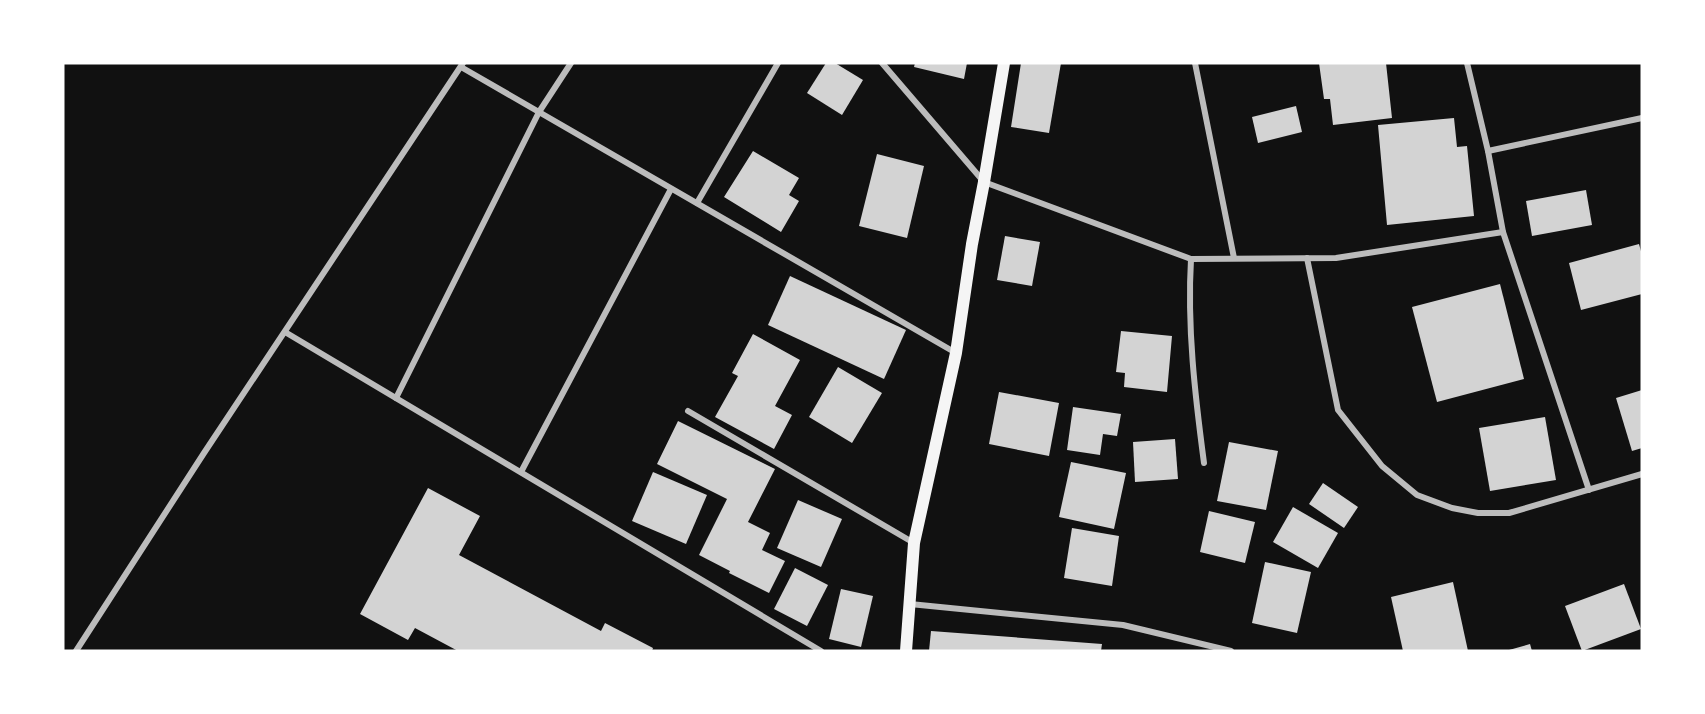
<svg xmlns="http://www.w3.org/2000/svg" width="1705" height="714" viewBox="0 0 1705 714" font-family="'Public Sans',sans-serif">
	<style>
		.building { fill: #d3d3d3 }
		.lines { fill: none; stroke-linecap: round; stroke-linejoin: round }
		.minor { stroke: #bcbcbc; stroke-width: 6 }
		.secondary { stroke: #f5f5f5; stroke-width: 12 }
	</style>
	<rect width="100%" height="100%" fill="#111"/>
	<g class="building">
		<path d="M826,63H835L863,80L842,115L807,93Z"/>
		<path d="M915,63H967L964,79L914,67Z"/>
		<path d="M1021,63H1061L1049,133L1011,127Z"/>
		<path d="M1319,63H1386L1392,118L1333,125L1330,99H1324Z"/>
		<path d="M1296,106L1302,132L1258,143L1252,117Z"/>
		<path d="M1454,118L1457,147L1467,146L1474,216L1387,225L1378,125Z"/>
		<path d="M753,151L799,178L789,195L799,201L781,232L724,197Z"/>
		<path d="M877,154L924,166L907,238L859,226Z"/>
		<path d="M1586,190L1592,225L1532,236L1526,201Z"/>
		<path d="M1005,236L1040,242L1032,286L997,280Z"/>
		<path d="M1639,244L1642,255V294L1581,310L1569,263Z"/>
		<path d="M790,276L906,330L884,379L768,325Z"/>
		<path d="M1500,284L1524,379L1437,402L1412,307Z"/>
		<path d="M1121,331L1172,336L1167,392L1124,387L1125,373L1116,372Z"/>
		<path d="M753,334L800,360L775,406L792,415L774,449L715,417L738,376L732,373Z"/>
		<path d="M838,367L882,393L852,443L809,417Z"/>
		<path d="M1642,390V448L1632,451L1616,398Z"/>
		<path d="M999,392L1059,403L1049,456L989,444Z"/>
		<path d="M1073,407L1121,414L1117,436L1103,434L1100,455L1067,450Z"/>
		<path d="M1545,417L1556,480L1490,491L1479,428Z"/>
		<path d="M678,421L775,469L748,522L770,533L762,550L785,561L769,593L729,573L730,571L699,555L727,499L657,464Z"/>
		<path d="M1175,439L1178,479L1135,482L1133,442Z"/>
		<path d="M1229,442L1278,451L1266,510L1217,501Z"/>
		<path d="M1071,462L1126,473L1114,529L1059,517Z"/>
		<path d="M653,472L707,495L686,544L632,521Z"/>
		<path d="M1323,483L1358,507L1344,528L1309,504Z"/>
		<path d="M428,488L480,516L459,555L601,631L605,623L653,648L652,651H458L415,628L408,640L360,614Z"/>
		<path d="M798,500L842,519L821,567L777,548Z"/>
		<path d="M1293,507L1338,533L1318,568L1273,542Z"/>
		<path d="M1209,511L1255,522L1245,563L1200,552Z"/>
		<path d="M1072,528L1119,536L1112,586L1064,578Z"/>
		<path d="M1265,562L1311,572L1297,633L1252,623Z"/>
		<path d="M795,568L828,585L807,626L774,609Z"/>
		<path d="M1453,582L1468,651H1403L1391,597Z"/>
		<path d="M1624,584L1641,629L1582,651L1565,606Z"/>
		<path d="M841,589L873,596L861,647L829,639Z"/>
		<path d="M931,631L1102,644L1101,651H929Z"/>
		<path d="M1530,644L1532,651H1509V650Z"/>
	</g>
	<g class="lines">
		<g class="minor">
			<path d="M882,63L984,182L1191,259L1336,258L1503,232"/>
			<path d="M1195,63L1234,258"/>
			<path d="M1467,63L1488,151L1503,232L1589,490"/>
			<path d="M461,67L956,353"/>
			<path d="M1488,151L1642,118"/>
			<path d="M697,203L778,63"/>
			<path d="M1307,258L1338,410L1382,466L1417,495L1452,508L1478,513H1509L1642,474"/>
			<path d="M1191,259C1187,327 1195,395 1204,463"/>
			<path d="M285,332L821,651"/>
			<path d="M396,398L539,112L571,63"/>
			<path d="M688,411L914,543"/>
			<path d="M521,472L671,189"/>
			<path d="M910,604L1123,625L1231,651"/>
			<path d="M76,651L204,453L463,63"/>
		</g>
		<path class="secondary" d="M906,651L914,543L956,353L972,244L984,182L1004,63"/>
	</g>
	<rect width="1705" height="714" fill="none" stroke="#ffffff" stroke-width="129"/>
</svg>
